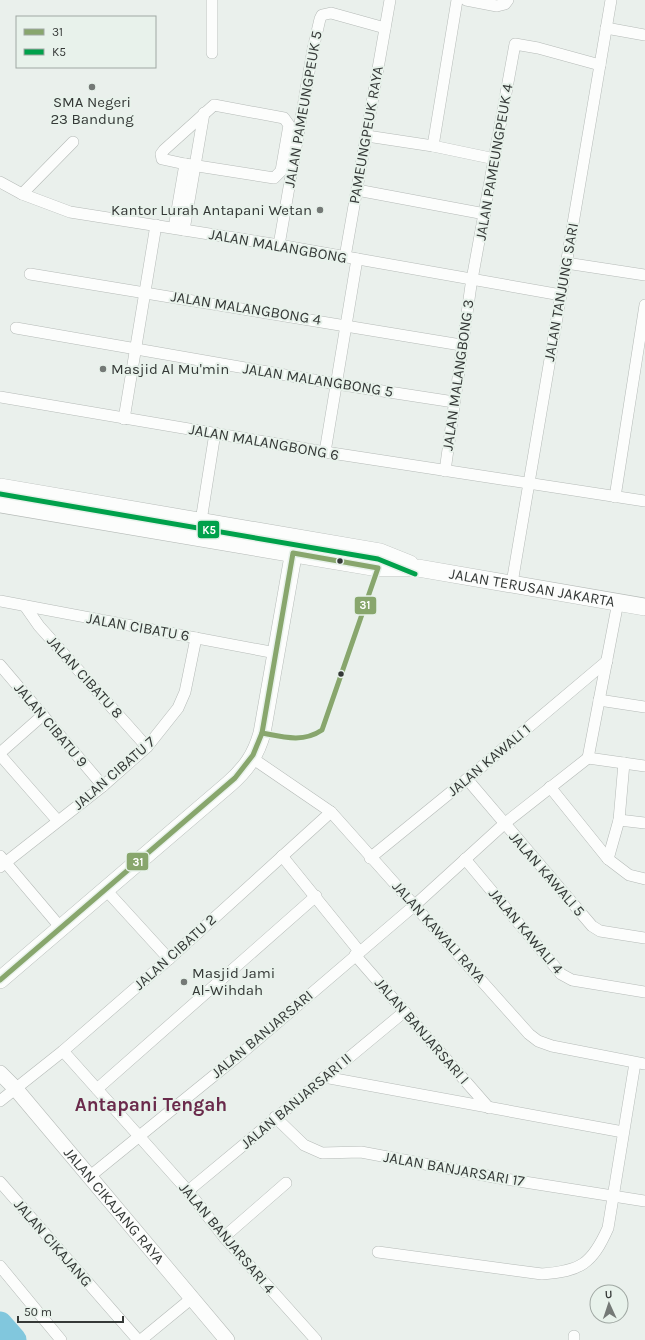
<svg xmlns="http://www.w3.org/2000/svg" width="645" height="1340" viewBox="0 0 645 1340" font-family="Karla,sans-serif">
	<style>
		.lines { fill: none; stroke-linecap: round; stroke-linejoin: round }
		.river { stroke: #81c7dd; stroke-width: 25 }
		.minor-casing { stroke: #b5bab7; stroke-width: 12 }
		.secondary-casing { stroke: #b5bab7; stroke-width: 16 }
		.primary-casing { stroke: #b5bab7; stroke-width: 18 }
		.minor { stroke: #fcfdfc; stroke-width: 11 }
		.secondary { stroke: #fcfdfc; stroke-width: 15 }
		.primary { stroke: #fcfdfc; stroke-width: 17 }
		.bus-1-casing { stroke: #e8f2eb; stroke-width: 8 }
		.bus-2-casing { stroke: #e8f2eb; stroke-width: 8 }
		.bus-1 { stroke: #88a66d; stroke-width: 5 }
		.bus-2 { stroke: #00a14b; stroke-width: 5 }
		.poi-dot { fill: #747976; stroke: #e8f2eb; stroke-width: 1.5 }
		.bus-dot { fill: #353937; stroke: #e8f2eb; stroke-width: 1.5 }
		.labels { text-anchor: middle; stroke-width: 4; stroke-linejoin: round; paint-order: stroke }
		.poi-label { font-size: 15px; fill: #353937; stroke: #e8f2eb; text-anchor: start }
		.street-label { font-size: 15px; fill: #353937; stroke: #e8f2eb }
		.district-label { font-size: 19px; font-weight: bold; fill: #6a2a4b; stroke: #e8f2eb }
		.line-badge { stroke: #e8f2eb; stroke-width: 1.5 }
		.badge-label { font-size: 11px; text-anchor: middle; font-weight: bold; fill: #fff }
	</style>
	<rect width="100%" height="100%" fill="#eaf0ec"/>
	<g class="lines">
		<path class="river" d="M0,1324L14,1340"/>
		<g class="minor-casing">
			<g id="minor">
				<path d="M466,0L497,6L505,4L508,0"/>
				<path d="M606,28L645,35"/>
				<path d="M212,53V0"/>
				<path d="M214,105L284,118L289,125L281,171L274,178L185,164L162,159L161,154L164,150Z"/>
				<path d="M367,136L433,146L495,159"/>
				<path d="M433,146L457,0"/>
				<path d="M0,182L22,194L70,212L279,245L561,295"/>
				<path d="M357,190L485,214"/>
				<path d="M22,194L73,142"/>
				<path d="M174,228L185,164"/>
				<path d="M184,230L204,113"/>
				<path d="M279,245L313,49L320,19L322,15L331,13L385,28"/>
				<path d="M345,257L390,0"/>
				<path d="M566,263L645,275"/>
				<path d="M30,274L461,345"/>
				<path d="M16,328L337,384L454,402"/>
				<path d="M0,397L325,452L645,501"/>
				<path d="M124,419L156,225"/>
				<path d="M325,452L357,259"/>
				<path d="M445,471L471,285L515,44L538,48L600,65"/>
				<path d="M615,497L645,305"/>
				<path d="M201,521L215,433"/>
				<path d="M512,583L611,0"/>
				<path d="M0,601L276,653"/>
				<path d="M25,606L39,626L147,747"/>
				<path d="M0,665L103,786"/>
				<path d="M599,700L645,707"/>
				<path d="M0,753L43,715"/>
				<path d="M0,755L57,820"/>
				<path d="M252,758L331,812L529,1034L538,1041L552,1046L645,1064"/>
				<path d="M588,758L618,602"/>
				<path d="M588,758L645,766"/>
				<path d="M467,779L592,926L600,931L645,938"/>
				<path d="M550,787L608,859L629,875L645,879"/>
				<path d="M619,820L645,823"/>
				<path d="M0,856L61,928"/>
				<path d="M282,856L359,951"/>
				<path d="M370,858L467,779L607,661"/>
				<path d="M465,859L561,974L572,980L645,992"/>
				<path d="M608,859L619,820L624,763"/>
				<path d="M0,867L103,786L147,747L178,708L185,692L196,638"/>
				<path d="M106,890L169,959"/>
				<path d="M355,955L489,1108"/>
				<path d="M63,1051L188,1191L224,1237L316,1340"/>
				<path d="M324,1077L623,1132"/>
				<path d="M97,1089L316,896"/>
				<path d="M0,1101L63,1051L169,959L331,812"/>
				<path d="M275,1117L304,1145L322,1153L361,1152L499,1178L645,1201"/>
				<path d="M89,1177L243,1052L415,905L504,824L588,758"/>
				<path d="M0,1182L138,1340"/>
				<path d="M188,1191L404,1012"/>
				<path d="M224,1237L286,1183"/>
				<path d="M378,1252L542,1274C581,1271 592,1264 608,1228L635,1063"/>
				<path d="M0,1266L61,1340"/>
				<path d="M141,1340L192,1298"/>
				<path d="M574,1340V1336"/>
			</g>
		</g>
		<g class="secondary-casing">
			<g id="secondary">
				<path id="s1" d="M0,1073L15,1088L227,1340"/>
			</g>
		</g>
		<g class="primary-casing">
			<g id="primary">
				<path d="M0,487L380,552L410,564"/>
				<path id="s2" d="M0,504L378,568H418L645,607"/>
				<path d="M0,980L229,784C246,769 256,755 262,733L296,539"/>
			</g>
		</g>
		<use href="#minor" class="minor"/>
		<use href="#secondary" class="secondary"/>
		<use href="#primary" class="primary"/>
		<g class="bus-1-casing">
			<g id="bus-1">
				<path d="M293,553L378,568L322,730C303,743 283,737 262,733Z"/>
				<path d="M0,980L235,778L253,755L262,733"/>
			</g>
		</g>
		<g class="bus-2-casing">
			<path id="bus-2" d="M0,494L378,559L415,574"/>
		</g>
		<use href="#bus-1" class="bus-1"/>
		<use href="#bus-2" class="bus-2"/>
	</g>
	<g class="poi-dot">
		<circle cx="92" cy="87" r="4"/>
		<circle cx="320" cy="210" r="4"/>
		<circle cx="103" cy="369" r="4"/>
		<circle cx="184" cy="982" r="4"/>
	</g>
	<g class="bus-dot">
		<circle cx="340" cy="561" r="3.5"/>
		<circle cx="341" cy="674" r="3.5"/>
	</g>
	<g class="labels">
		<g class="poi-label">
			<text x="92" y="107" text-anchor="middle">SMA Negeri<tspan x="92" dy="17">23 Bandung</tspan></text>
			<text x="312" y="215" text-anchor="end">Kantor Lurah Antapani Wetan</text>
			<text x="111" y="374">Masjid Al Mu'min</text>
			<text x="192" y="978">Masjid Jami<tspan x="192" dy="17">Al-Wihdah</tspan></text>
		</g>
		<g class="street-label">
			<text transform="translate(303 109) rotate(-80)" y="5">JALAN PAMEUNGPEUK 5</text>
			<text transform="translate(366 135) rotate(-80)" y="5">PAMEUNGPEUK RAYA</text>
			<text transform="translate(494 162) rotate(-80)" y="5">JALAN PAMEUNGPEUK 4</text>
			<text transform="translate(278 246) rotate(10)" y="5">JALAN MALANGBONG</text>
			<text transform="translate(561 292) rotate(-80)" y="5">JALAN TANJUNG SARI</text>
			<text transform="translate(246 308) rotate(9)" y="5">JALAN MALANGBONG 4</text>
			<text transform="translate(458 375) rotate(-82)" y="5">JALAN MALANGBONG 3</text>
			<text transform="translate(318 380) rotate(9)" y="5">JALAN MALANGBONG 5</text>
			<text transform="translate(264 442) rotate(10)" y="5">JALAN MALANGBONG 6</text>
			<text dy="5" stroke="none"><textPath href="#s2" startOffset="539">JALAN TERUSAN JAKARTA</textPath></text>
			<text transform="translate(138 627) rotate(10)" y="5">JALAN CIBATU 6</text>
			<text transform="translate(85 677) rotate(48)" y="5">JALAN CIBATU 8</text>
			<text transform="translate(51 725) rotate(50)" y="5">JALAN CIBATU 9</text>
			<text transform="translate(489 760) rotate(-40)" y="5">JALAN KAWALI 1</text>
			<text transform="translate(114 773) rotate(-41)" y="5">JALAN CIBATU 7</text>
			<text transform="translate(547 874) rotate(49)" y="5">JALAN KAWALI 5</text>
			<text transform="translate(526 931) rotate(50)" y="5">JALAN KAWALI 4</text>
			<text transform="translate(439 932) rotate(48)" y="5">JALAN KAWALI RAYA</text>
			<text transform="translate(175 952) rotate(-42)" y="5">JALAN CIBATU 2</text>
			<text transform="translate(422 1031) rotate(49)" y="5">JALAN BANJARSARI I</text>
			<text transform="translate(262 1034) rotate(-40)" y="5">JALAN BANJARSARI</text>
			<text transform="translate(296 1101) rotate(-40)" y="5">JALAN BANJARSARI II</text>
			<text transform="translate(454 1169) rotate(10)" y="5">JALAN BANJARSARI 17</text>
			<text dy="5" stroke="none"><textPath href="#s1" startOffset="175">JALAN CIKAJANG RAYA</textPath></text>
			<text transform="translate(227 1238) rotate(50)" y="5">JALAN BANJARSARI 4</text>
			<text transform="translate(53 1243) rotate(49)" y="5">JALAN CIKAJANG</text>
		</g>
		<g class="district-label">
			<text x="151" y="1111">Antapani Tengah</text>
		</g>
	</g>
	<g class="line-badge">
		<rect x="197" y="520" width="23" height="19" rx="4" fill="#00a14b"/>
		<rect x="354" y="596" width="23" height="19" rx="4" fill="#88a66d"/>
		<rect x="126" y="852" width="23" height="19" rx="4" fill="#88a66d"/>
	</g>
	<g class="badge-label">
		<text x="209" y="534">K5</text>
		<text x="365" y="609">31</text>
		<text x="138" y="866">31</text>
	</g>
	<rect x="16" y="16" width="140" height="52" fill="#e8f2eb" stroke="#a0a8a3"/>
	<rect x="24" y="29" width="20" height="6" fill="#88a66d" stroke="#a0a8a3"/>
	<text x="52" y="36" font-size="12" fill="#353937">31</text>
	<rect x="24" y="49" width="20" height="6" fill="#00a14b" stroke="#a0a8a3"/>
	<text x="52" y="56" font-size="12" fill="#353937">K5</text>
	<g transform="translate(609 1304) rotate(357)"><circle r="19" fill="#e8f2eb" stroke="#a0a8a3"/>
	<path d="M0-3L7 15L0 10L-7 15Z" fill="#747976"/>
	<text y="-6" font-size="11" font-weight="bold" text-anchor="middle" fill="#353937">U</text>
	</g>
	<path d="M18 1316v6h105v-6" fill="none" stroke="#353937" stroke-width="2"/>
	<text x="24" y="1316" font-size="12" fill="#353937" stroke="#e8f2eb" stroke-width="3" paint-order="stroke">50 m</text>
</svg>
